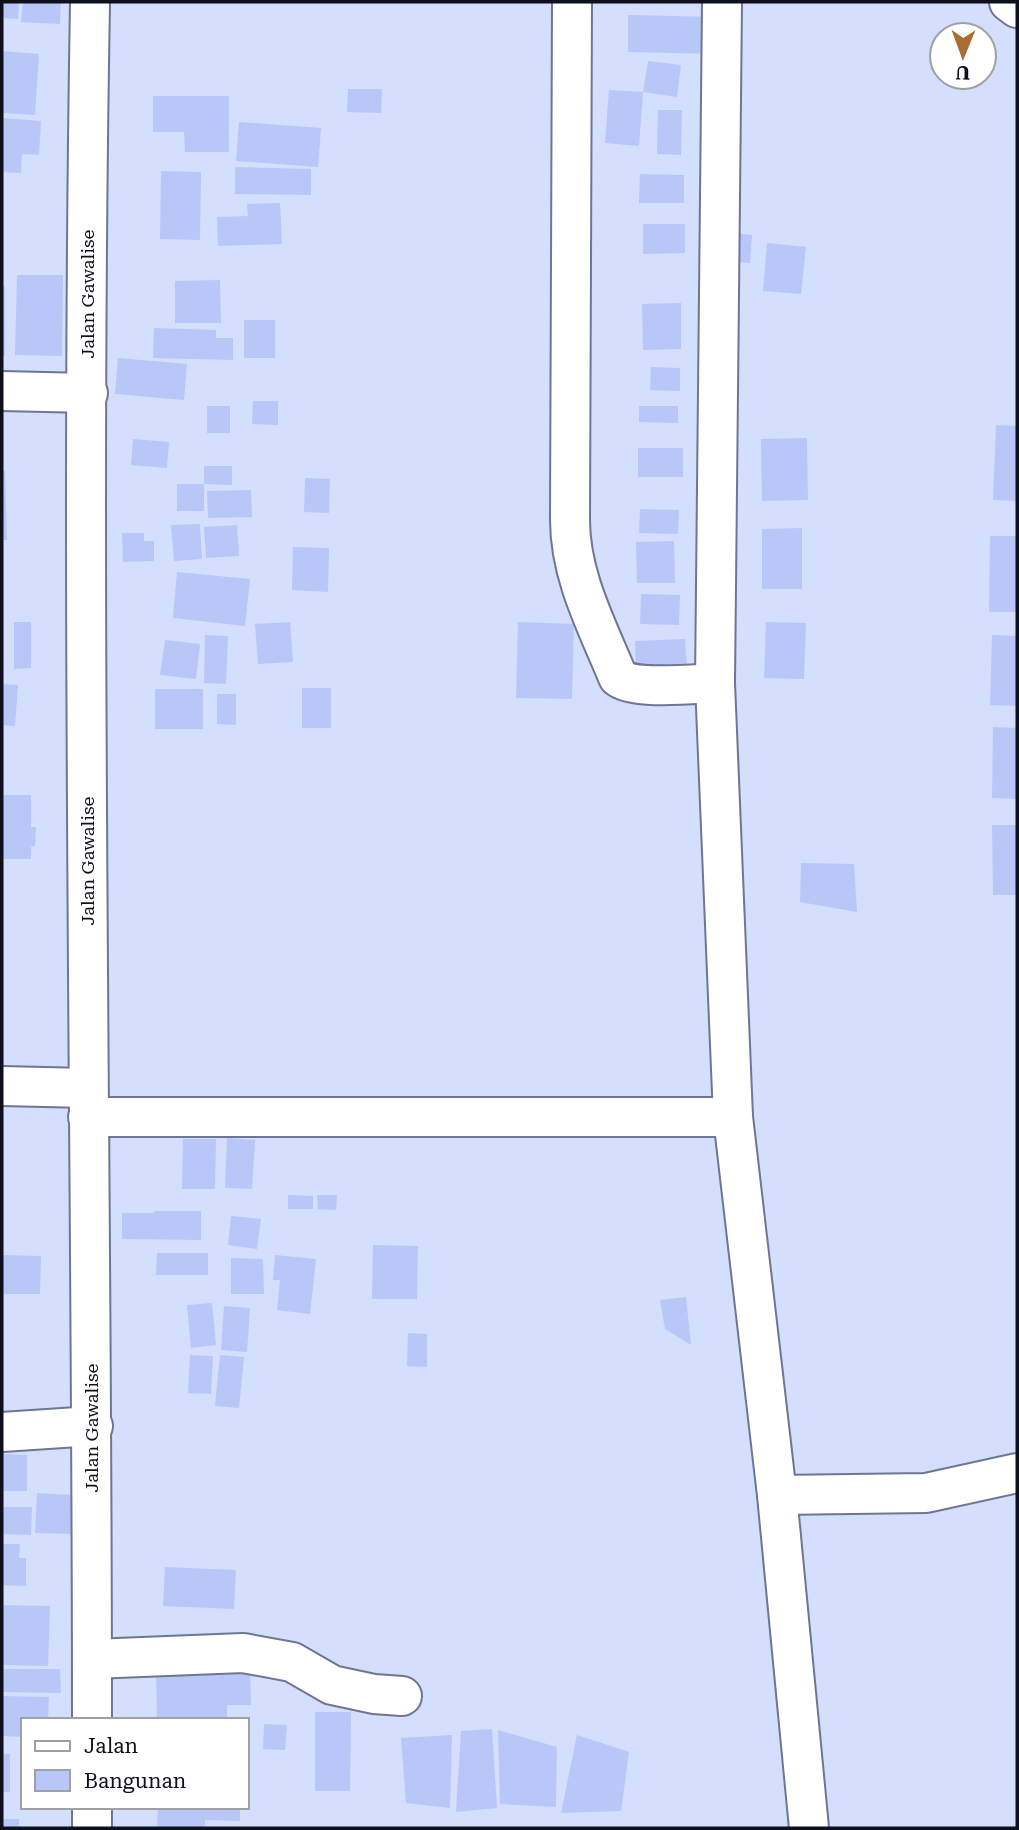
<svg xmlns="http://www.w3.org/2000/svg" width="1019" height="1830" viewBox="0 0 1019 1830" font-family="'Roboto Serif',serif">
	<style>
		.building { fill: #b9c7f8 }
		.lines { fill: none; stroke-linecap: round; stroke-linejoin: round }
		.minor-casing { stroke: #6e7692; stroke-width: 42 }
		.minor { stroke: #fff; stroke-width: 38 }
		.labels { text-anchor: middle; stroke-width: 5; stroke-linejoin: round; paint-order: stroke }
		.street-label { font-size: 18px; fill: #0e111b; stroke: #fff }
	</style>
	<rect width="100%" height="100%" fill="#d4defd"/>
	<g class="building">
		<path d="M2,2H19L18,19L2,18Z"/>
		<path d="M23,2H61L60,24L21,22Z"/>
		<path d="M628,15L717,17L716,54L628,52Z"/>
		<path d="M2,51L39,54L35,115L2,113Z"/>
		<path d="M648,61L681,65L677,97L643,92Z"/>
		<path d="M348,89H382L381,113L347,112Z"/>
		<path d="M609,90L643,92L639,146L605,143Z"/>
		<path d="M153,96H229V152H185L184,132H153Z"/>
		<path d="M658,110H682L681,155L657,154Z"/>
		<path d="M2,118L41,121L39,155L22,154L21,173L2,172Z"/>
		<path d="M239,122L321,128L318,167L236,161Z"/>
		<path d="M235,167L311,169V195L235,194Z"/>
		<path d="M161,171L201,172L200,240L160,239Z"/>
		<path d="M640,174L684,175V203H639Z"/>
		<path d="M280,203L282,244L218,246L217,217L248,216L247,204Z"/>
		<path d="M643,224H685V253L643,254Z"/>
		<path d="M735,233L752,235L750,263L734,262Z"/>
		<path d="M767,243L806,247L801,294L763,291Z"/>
		<path d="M17,275H63L62,356L15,355Z"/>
		<path d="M220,280L221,323H175V281Z"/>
		<rect x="2" y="286" width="3" height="70"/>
		<path d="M681,303V349L643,350L642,304Z"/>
		<rect x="244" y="320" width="31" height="38"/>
		<path d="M154,328L216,330V338H233V360L153,358Z"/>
		<path d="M118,358L187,364L184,400L115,394Z"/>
		<path d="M651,367L680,368V391L650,390Z"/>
		<path d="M253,401H278V425L252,424Z"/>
		<rect x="207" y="406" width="23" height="27"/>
		<path d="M639,406H678V423L639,422Z"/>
		<path d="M996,425L1017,426V501L993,500Z"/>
		<path d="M807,438L808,500L762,501L761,439Z"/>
		<path d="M133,439L169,442L167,468L131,465Z"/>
		<rect x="638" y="448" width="45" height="29"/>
		<path d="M204,466H232V485L204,484Z"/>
		<path d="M2,471H5L7,540H2Z"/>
		<path d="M305,478L330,479L329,513L304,512Z"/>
		<rect x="177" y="484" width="27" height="27"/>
		<path d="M251,490L252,517L208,518L207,491Z"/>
		<path d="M640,509L679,510L678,534L639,533Z"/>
		<path d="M200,524L202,559L174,561L171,525Z"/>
		<path d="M237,525L239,556L206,558L204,527Z"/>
		<path d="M802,528V589H762V529Z"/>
		<path d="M122,533H144V541H154V561L123,562Z"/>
		<path d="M990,536H1017V612H989Z"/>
		<path d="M674,541L675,583H637L636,542Z"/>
		<path d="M293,547L329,548L328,592L292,590Z"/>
		<path d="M177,572L250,579L245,626L173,618Z"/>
		<path d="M641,594L680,595L679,625L640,624Z"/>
		<path d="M14,622H31V668L14,669Z"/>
		<path d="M290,622L293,662L258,664L255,624Z"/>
		<path d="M518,622L574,624L572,699L516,698Z"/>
		<path d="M766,622L806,623L804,679L764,678Z"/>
		<path d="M205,635L228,636L226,684L204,683Z"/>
		<path d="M992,635L1017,636V706L990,705Z"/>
		<path d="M685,639L687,670L636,673L635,641Z"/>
		<path d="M165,640L200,644L196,679L160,675Z"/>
		<path d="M2,684L18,685L15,726L2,725Z"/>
		<rect x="302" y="688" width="29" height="40"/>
		<rect x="155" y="689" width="48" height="40"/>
		<path d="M217,694H236V725L217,724Z"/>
		<path d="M993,727L1017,728V799L992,798Z"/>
		<path d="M2,795H31V827H36L35,846L31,847V859H2Z"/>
		<path d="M992,825H1017V895H993Z"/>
		<path d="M801,863L854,864L857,912L800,902Z"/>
		<path d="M227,1138L255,1140L252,1189L225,1188Z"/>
		<path d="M183,1139H216L215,1189H182Z"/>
		<path d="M288,1195L313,1196V1209H288Z"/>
		<path d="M317,1195H337L336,1210L318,1209Z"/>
		<path d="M154,1211H201V1240L122,1239V1213H154Z"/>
		<path d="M231,1216L261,1219L257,1249L228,1245Z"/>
		<path d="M373,1245L418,1246L417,1299H372Z"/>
		<path d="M157,1253H208V1275H156Z"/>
		<path d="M2,1255L41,1256L40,1294H2Z"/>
		<path d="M275,1255L316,1259L310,1314L277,1310L280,1280H273Z"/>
		<path d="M231,1258L263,1259L264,1294H231Z"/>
		<path d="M686,1297L691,1345L665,1329L660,1300Z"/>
		<path d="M212,1303L216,1345L191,1348L187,1305Z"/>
		<path d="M224,1306L250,1308L247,1352L221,1350Z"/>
		<path d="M408,1333L427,1334V1367L407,1366Z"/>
		<path d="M190,1355L213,1356L211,1394L188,1393Z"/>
		<path d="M220,1355L244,1357L239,1408L215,1406Z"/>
		<path d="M2,1454L27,1455V1491H2Z"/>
		<path d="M37,1493L72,1495L71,1534L35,1533Z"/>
		<path d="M2,1507H32L31,1535L2,1534Z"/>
		<path d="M2,1544H20L19,1558H26V1586L2,1585Z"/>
		<path d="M165,1567L236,1570L234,1609L163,1606Z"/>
		<path d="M2,1605L50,1606L48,1666L2,1665Z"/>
		<path d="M250,1666L251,1705H227V1720H157L156,1667Z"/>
		<path d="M2,1669H60L61,1693L2,1692Z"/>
		<path d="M2,1696L49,1697L48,1720H23V1737L2,1736Z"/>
		<path d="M315,1712H351L350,1791H315Z"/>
		<path d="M264,1724L287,1725L285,1750L263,1749Z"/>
		<path d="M492,1729L497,1808L456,1812L461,1731Z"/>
		<path d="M498,1730L557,1747L556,1807L500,1804Z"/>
		<path d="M452,1735L450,1808L406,1803L401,1738Z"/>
		<path d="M577,1735L629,1752L621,1811L561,1813Z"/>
		<rect x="2" y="1754" width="8" height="38"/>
		<path d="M158,1807H240V1821L205,1820V1828H157Z"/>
		<rect x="2" y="1819" width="17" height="9"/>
	</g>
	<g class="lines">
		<g class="minor-casing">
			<g id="minor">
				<path d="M90,2C80,574 92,1147 92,1720"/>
				<path d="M572,2L570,520C570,576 597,626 618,677C632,690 693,684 715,683"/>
				<path d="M722,2L715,683L733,1117L777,1495L809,1828"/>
				<path d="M1009,2L1017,8"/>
				<path d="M2,391L88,393"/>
				<path d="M2,1086L87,1088"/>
				<path d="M88,1117H733"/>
				<path d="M2,1432L93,1426"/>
				<path d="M777,1495L926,1493L1017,1473"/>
				<path d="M92,1659L243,1653L292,1662L332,1685L374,1694L402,1696"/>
				<path d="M92,1828V1807"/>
			</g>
		</g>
		<use href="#minor" class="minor"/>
	</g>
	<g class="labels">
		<g class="street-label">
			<text transform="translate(88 294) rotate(-90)" y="6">Jalan Gawalise</text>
			<text transform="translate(88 861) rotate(-90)" y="6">Jalan Gawalise</text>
			<text transform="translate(92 1428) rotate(-90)" y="6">Jalan Gawalise</text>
		</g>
	</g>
	<rect width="1019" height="1830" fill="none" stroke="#0e111b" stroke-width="7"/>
	<rect x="21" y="1718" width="228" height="91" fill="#ffffff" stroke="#9fa0a4" stroke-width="2"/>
	<rect x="35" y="1741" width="35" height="10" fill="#ffffff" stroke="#9fa0a4" stroke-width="2"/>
	<text x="84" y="1753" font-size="21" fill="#0e111b">Jalan</text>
	<rect x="35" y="1770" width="35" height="21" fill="#b9c7f8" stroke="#9fa0a4" stroke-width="2"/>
	<text x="84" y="1788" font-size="21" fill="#0e111b">Bangunan</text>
	<g transform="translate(963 56) rotate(181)"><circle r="33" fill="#ffffff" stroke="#9fa0a4" stroke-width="2"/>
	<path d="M0-5L12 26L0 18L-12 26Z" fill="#aa6c31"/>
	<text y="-10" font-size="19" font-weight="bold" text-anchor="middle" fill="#0e111b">U</text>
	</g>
</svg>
